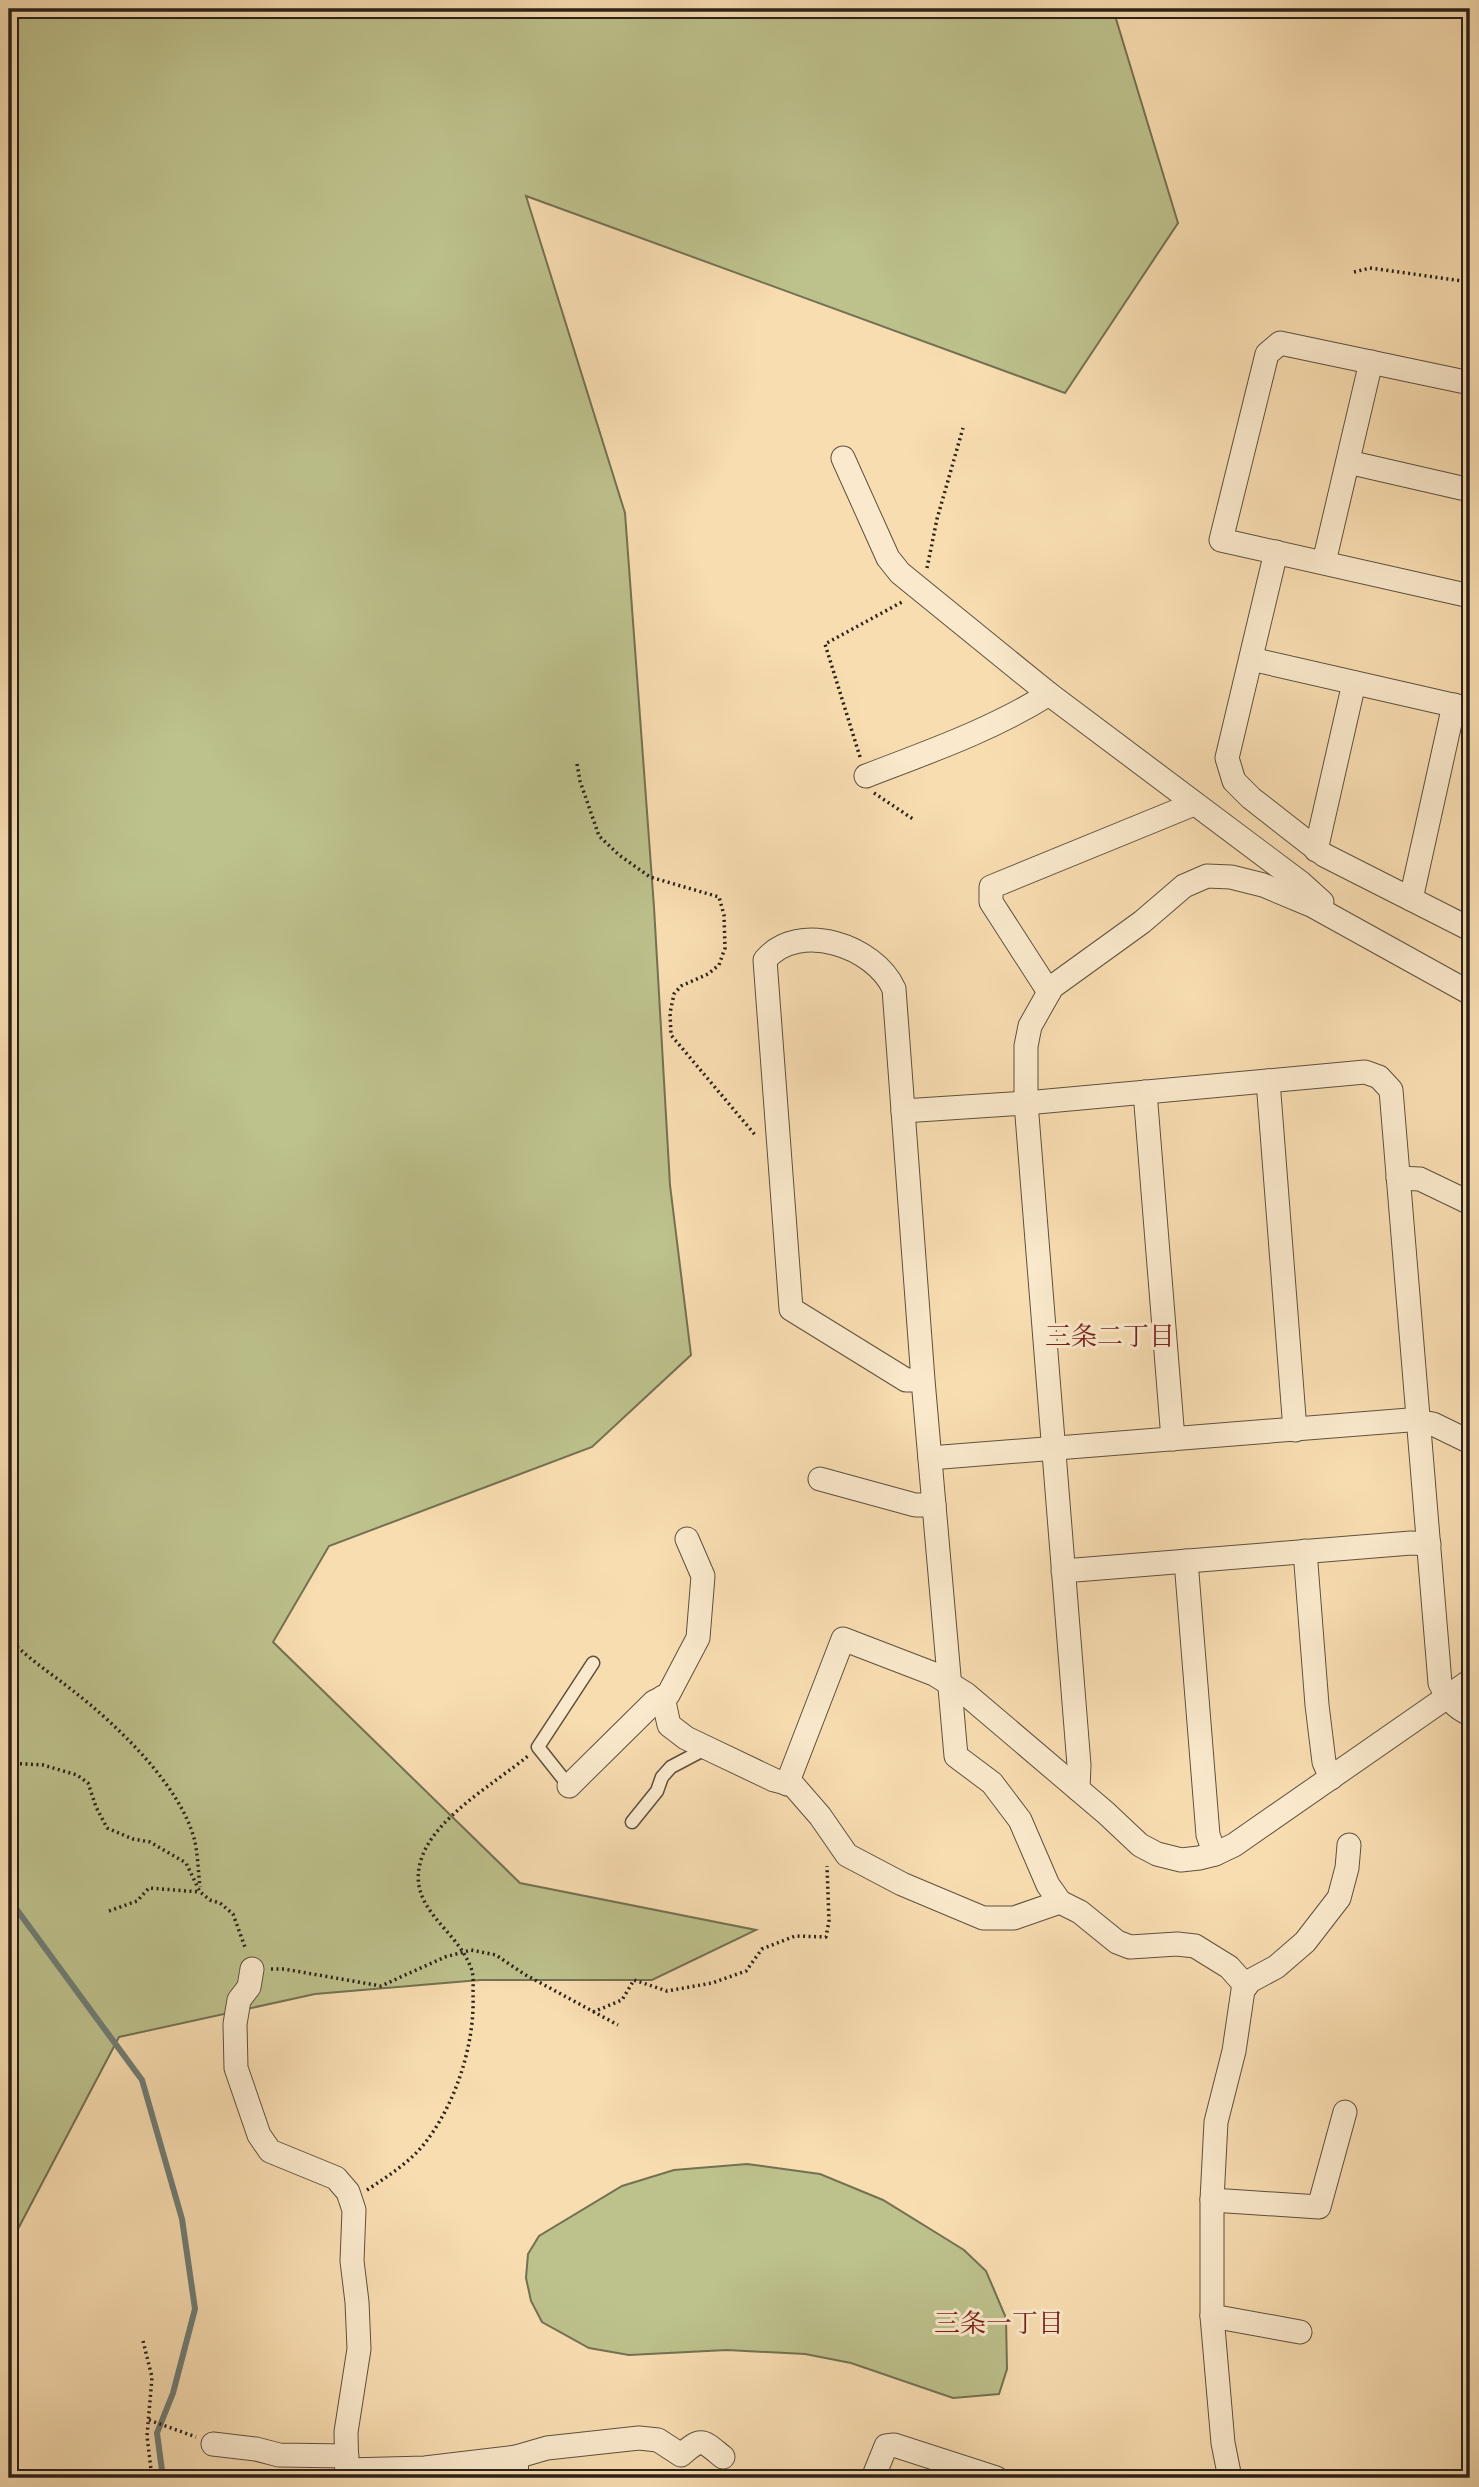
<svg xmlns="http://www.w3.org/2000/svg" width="1479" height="2487" viewBox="0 0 1479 2487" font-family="Vollkorn,'Noto Serif JP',serif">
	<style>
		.green { fill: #bdc18c; stroke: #747152; stroke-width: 2 }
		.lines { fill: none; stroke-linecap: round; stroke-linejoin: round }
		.stream { stroke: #707d76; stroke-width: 6 }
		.lane-casing { stroke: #5e503e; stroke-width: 15 }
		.street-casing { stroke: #5e503e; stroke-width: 25 }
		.path { stroke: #2a2118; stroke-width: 3.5; stroke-dasharray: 2 3.5; stroke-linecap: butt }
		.lane { stroke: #fae9cc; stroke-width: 12 }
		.street { stroke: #fae9cc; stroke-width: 23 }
		.labels { text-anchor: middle; stroke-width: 6; stroke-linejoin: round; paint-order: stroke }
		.neighbourhood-label { font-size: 26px; fill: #7a1f14; stroke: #fae9cc }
	</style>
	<rect width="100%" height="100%" fill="#f8ddb1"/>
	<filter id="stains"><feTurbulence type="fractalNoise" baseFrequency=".00286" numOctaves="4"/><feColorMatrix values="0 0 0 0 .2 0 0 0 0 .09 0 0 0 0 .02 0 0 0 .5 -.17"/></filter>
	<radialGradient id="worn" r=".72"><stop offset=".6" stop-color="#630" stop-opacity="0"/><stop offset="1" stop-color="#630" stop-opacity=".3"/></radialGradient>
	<g class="green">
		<path d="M9,9H1113L1178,223L1065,393L526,196L625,513L654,907L670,1185L691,1355L592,1447L329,1546L273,1642L520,1883L756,1930L652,1980H480L315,1994L119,2037L9,2246Z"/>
		<path d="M747,2164L820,2174L883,2200L964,2250L986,2271L1006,2318L1007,2369L999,2394L953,2398L851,2363L805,2354L727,2350L629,2355L589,2348L542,2322L531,2301L526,2278L528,2254L539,2236L622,2186L674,2170Z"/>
	</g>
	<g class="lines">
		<path class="stream" d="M9,1899L142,2080L182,2219L195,2309L173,2393L157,2433L163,2478"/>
		<g class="lane-casing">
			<g id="lane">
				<path d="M569,1786L538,1747L593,1663"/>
				<path d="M632,1822L657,1791L662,1777L671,1767L707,1748"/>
			</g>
		</g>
		<g class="street-casing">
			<g id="street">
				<path d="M1470,383L1280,343L1267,354L1221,540L1470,596"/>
				<path d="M843,458L888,558L900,573L1049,694L1301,883L1322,902"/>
				<path d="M1348,462L1470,490"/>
				<path d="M1276,552L1227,758L1234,781L1251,798L1324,855L1470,929"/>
				<path d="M1324,562L1371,362"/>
				<path d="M1251,659L1470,709"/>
				<path d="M866,776C928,752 992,730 1049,694"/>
				<path d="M1316,850L1354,683"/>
				<path d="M1411,899L1454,705"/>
				<path d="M1049,992L991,902V887L1194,804"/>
				<path d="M1268,1081L1295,1430"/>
				<path d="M1145,1092L1173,1439"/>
				<path d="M903,1111L1026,1103L1365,1072L1379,1077L1391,1090L1440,1683C1447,1697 1455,1708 1470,1714"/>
				<path d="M1398,1178L1420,1179L1470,1203"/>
				<path d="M923,1380H906L791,1309L765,960C799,920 875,946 894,989L923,1380L956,1756L992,1783L1020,1820L1048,1885L1060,1902L1080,1912L1117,1942L1130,1947L1177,1944L1195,1946L1229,1967L1246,1986"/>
				<path d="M930,1458L1409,1420L1433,1424L1470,1442"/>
				<path d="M820,1479L915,1505H934"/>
				<path d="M1305,1551L1317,1705L1324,1762L1331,1778"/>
				<path d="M1186,1561L1208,1835L1215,1854"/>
				<path d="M1063,1571L1411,1543L1429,1544"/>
				<path d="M663,1697L669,1725L686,1738L707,1748L774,1780L793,1785L820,1816L847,1855L902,1884L983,1918H1014L1060,1902"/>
				<path d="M787,1784L843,1639L934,1674L966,1694L1106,1813L1140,1845L1157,1854L1181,1860L1199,1858L1215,1854L1234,1845L1470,1681"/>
				<path d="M569,1786L654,1702L668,1695L698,1638L703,1576L687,1539"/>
				<path d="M1078,1789L1079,1765L1026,1103V1046L1030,1026L1052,987L1142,922L1184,886L1207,876L1231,877L1263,885L1313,906L1470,993"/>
				<path d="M252,1969L249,1987L239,2000L235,2024L236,2068L259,2135L270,2151L336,2178L348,2192L354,2210L352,2261L357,2302L359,2349L346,2432L347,2478"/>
				<path d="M1212,2200L1319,2207L1345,2112"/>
				<path d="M1212,2316L1300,2332"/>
				<path d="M213,2444L256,2449L279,2455L347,2456"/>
				<path d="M516,2457L517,2478"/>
				<path d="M347,2470L425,2468L516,2457L547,2448L639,2438L658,2440L681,2455C702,2437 702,2440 723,2457"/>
				<path d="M873,2478L886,2446L894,2445L996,2478"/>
				<path d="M1230,2478L1223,2443L1212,2316V2200L1216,2122L1234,2051L1243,1990L1250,1981L1276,1967L1305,1942L1339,1898L1347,1868L1349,1845"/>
			</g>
		</g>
		<g class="path">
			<path d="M1354,272L1370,268L1470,282"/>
			<path d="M927,568L937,519L963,428"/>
			<path d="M860,757L825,644L902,602"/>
			<path d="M577,764L580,781L599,836L619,855L650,877L719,897L724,915L725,948L719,965L708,974L681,986L674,994L670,1013L671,1035L756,1136"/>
			<path d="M874,793L913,819"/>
			<path d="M9,1639C30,1660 49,1672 72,1690C116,1724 179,1784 194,1838C198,1853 198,1871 200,1887"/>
			<path d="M9,1763L43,1765L77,1775L88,1783L96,1807L107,1828L133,1839L150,1842L186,1863L200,1892L210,1900L220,1903L233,1914L246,1950"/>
			<path d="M109,1911L137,1901L149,1888L200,1892"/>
			<path d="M271,1969H284L381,1986L445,1957L471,1950L496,1955L524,1974L618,2025"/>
			<path d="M593,2012L622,2000L634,1980L667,1991L712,1983L746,1971L762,1949L795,1936L826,1937L829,1921L827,1866"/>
			<path d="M367,2190C388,2176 409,2163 425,2143C456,2103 475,2044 473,1994C473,1985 474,1975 471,1968C456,1927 404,1908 422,1857C436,1817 495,1783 528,1756"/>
			<path d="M143,2341L152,2377L147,2436L152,2478"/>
			<path d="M149,2420L196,2437"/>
		</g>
		<use href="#lane" class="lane"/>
		<use href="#street" class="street"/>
	</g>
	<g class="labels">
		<g class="neighbourhood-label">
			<text x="1110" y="1345">三条二丁目</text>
			<text x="999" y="2332">三条一丁目</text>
		</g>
	</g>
	<rect width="1479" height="2487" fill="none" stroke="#f8ddb1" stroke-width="35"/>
	<rect x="10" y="10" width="1458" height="2466" fill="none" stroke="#2a2118" stroke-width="3.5"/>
	<rect x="18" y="18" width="1444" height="2452" fill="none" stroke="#2a2118" stroke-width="2"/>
	<rect width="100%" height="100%" filter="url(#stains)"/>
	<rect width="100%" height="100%" fill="url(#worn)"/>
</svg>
